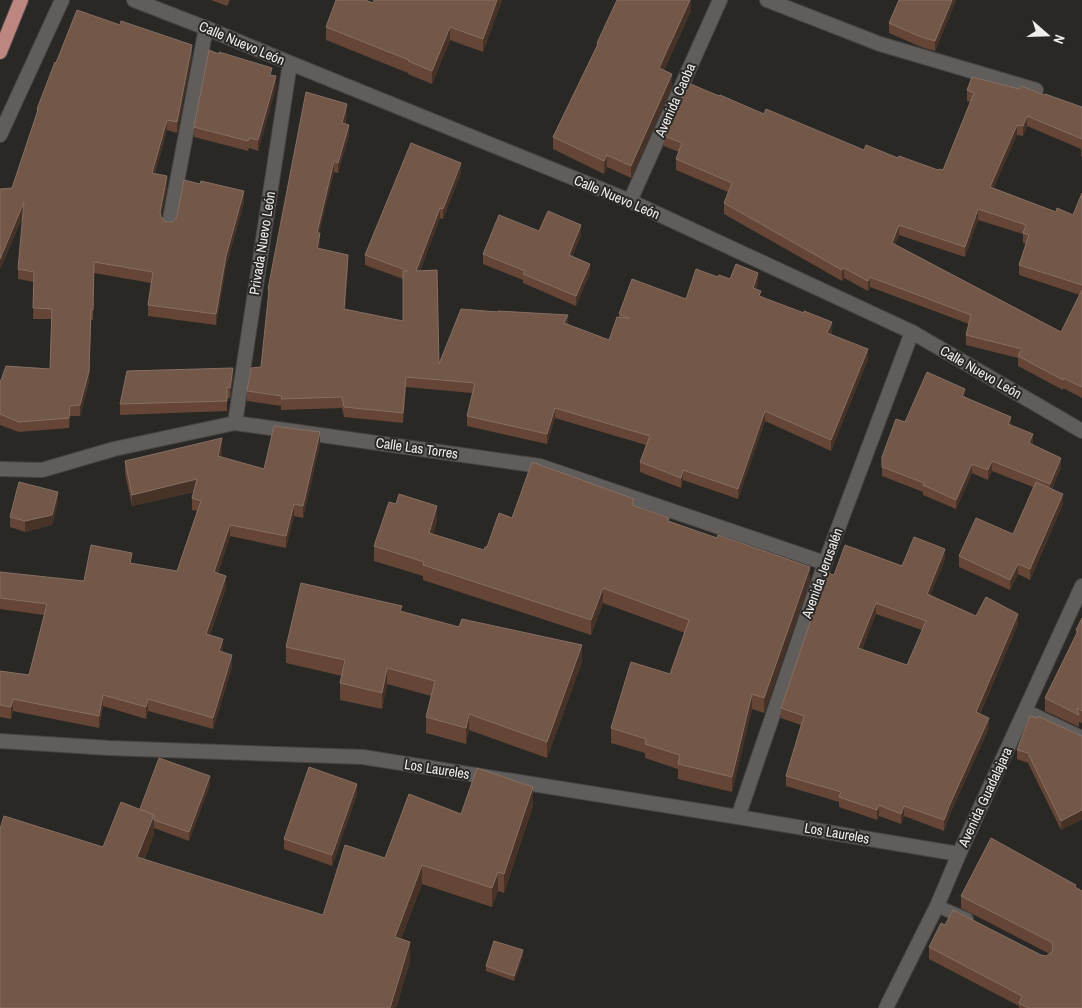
<svg xmlns="http://www.w3.org/2000/svg" width="1082" height="1008" viewBox="0 0 1082 1008" font-family="'Archivo Narrow',sans-serif">
	<style>
		.lines { fill: none; stroke-linecap: round; stroke-linejoin: round }
		.service-casing { stroke: #484544; stroke-width: 14 }
		.minor-casing { stroke: #484544; stroke-width: 16 }
		.primary-casing { stroke: #484544; stroke-width: 16 }
		.service { stroke: #605d5b; stroke-width: 12 }
		.minor { stroke: #605d5b; stroke-width: 14 }
		.primary { stroke: #bd8680; stroke-width: 14 }
		.wall { fill: #644536; fill-rule: evenodd }
		.shaded-wall { fill: #463227 }
		.building { fill: #735749; stroke: #866f63; fill-rule: evenodd }
		.labels { text-anchor: middle; stroke-width: 4; stroke-linejoin: round; paint-order: stroke }
		.street-label { font-size: 14px; fill: #f0eeed; stroke: #2a2825 }
	</style>
	<rect width="100%" height="100%" fill="#2a2825"/>
	<g class="lines">
		<g class="service-casing">
			<g id="service">
				<path d="M1025,710L1082,737"/>
				<path d="M937,906L967,919"/>
			</g>
		</g>
		<g class="minor-casing">
			<g id="minor">
				<path d="M134,0L206,28L290,63L630,201L912,332L1082,431"/>
				<path d="M767,0L880,44L1036,90"/>
				<path d="M0,135L62,0"/>
				<path d="M630,201L720,0"/>
				<path d="M169,224L206,28"/>
				<path d="M235,423L290,63"/>
				<path d="M0,469L42,470L114,449L235,423L540,466L825,563"/>
				<path d="M0,741L109,748L363,757L738,817L959,854"/>
				<path d="M738,817L825,563L912,332"/>
				<path d="M886,1008L937,906L959,854L1082,586"/>
			</g>
		</g>
		<g class="primary-casing">
			<path id="primary" d="M0,52L21,0"/>
		</g>
		<use href="#service" class="service"/>
		<use href="#minor" class="minor"/>
		<use href="#primary" class="primary"/>
	</g>
	<g class="wall">
		<path d="M211,0H230L227,6Z"/>
		<path d="M502,0L483,52L450,40L432,84L408,74V73L326,40V27L373,3Z"/>
		<path d="M691,0V11L664,70L672,86L631,178L607,167L604,174L553,149V137L597,46V43Z"/>
		<path d="M956,0L935,51L921,47L889,33V23Z"/>
		<path d="M192,55L177,133L167,130L155,173L167,187L161,217L164,220L167,222H172L244,202L226,267L216,325L148,316V305L151,283L94,273L93,320H91L89,382L80,416H70L69,428L19,432L0,425V383L50,369L52,319H33L34,282L18,279V269L23,216L0,269L12,188L37,112V109L56,63Z"/>
		<path d="M272,75L276,87L258,151L249,148L248,151L194,137V127Z"/>
		<path d="M967,90L1044,95L1082,107V157L1081,156V149L1027,126L1023,136L1017,135L993,188L1056,212L1073,215L1082,193V398L1063,388V390L1018,366V358L966,345V335L969,324L870,287L868,291L844,278L842,281L724,214V203L728,192L676,170V159L679,152L664,146V136L719,96L764,114L864,150L898,158L938,170H943L971,102L967,101ZM978,220L1023,234V243L1026,244L1019,265V275L1080,295L1061,332L895,244L899,235L965,257Z"/>
		<path d="M347,114L345,124L349,135L338,173L334,172L319,233L320,243L319,248L348,265L345,310L403,321V279L365,265V255L461,173L443,219L440,218L420,271L439,364L568,325L609,340L619,317V314L686,299L718,277L758,283L756,289L761,297L832,332L831,334L868,359L831,451L765,421L738,499L683,480L681,488L640,472V462L646,445L555,418L547,444L467,426V416L472,393L406,387L403,423L344,417L342,408L281,410V406L247,401V391L261,367L268,299V289Z"/>
		<path d="M539,231L581,235L572,257L590,273L576,306L523,283V280L483,264V254Z"/>
		<path d="M233,378L230,398H227V411L120,415V404Z"/>
		<path d="M965,397L1011,426L1033,444L1032,445L1061,467L1052,489L1063,504L1030,580L1018,574L1010,590L959,567V556L1013,534L1033,487L992,471L988,480L972,473L956,509L923,495V492L882,476V457L905,422Z"/>
		<path d="M320,444L303,518L294,516L286,548L230,536L218,573L226,588L210,635L223,651L222,652L232,667L213,729L148,711L146,719L103,706L99,728L13,711L11,719L0,717V671L29,675L44,615L0,609V572L84,581L132,564L177,571L197,511L192,510V498L194,492L132,506L125,473V461L222,450L221,457L264,469Z"/>
		<path d="M58,502L52,525L25,532L10,527V517Z"/>
		<path d="M634,506L669,521L810,581L764,713L752,709L732,792L678,779V769L645,758V753L611,743V728L670,674L685,633L603,603L591,635L423,580V576L374,561V546L437,521L433,534L484,550L512,518Z"/>
		<path d="M945,559L930,595L976,616L1018,624L980,714L989,728L950,814L944,831L904,816L901,824L879,816L877,820L839,807V802L786,786V776L801,725L781,718V708L834,575ZM876,614L922,630L907,665L862,649Z"/>
		<path d="M402,612L582,662L547,758L469,730L466,744L426,733V717L431,696L387,684L382,709L340,700V683L342,676L286,663V647Z"/>
		<path d="M1082,618V723L1079,722V727L1045,711V698L1076,634V630Z"/>
		<path d="M1079,735L1061,830L1028,763L1017,759V750Z"/>
		<path d="M210,785L189,841L154,828V834L144,860L323,915L385,858L461,814L533,806L504,893L498,891L492,907L422,884L401,939L410,961L396,1008H0L140,809Z"/>
		<path d="M357,794L332,866L284,849V839Z"/>
		<path d="M1076,887L1082,1008H1019V1006L929,959V947L945,925L1046,956L1050,954L961,908V896Z"/>
		<path d="M523,956L514,981L486,971V966Z"/>
	</g>
	<g class="shaded-wall">
		<path d="M497,0H502L483,52V39Z"/>
		<path d="M690,0H691V11L659,80V68Z"/>
		<path d="M952,0H956L935,51V41Z"/>
		<path d="M450,27V40L432,84V71Z"/>
		<path d="M192,45V55L177,133V122Z"/>
		<path d="M672,74V86L631,178V166Z"/>
		<path d="M276,76V87L258,151V140Z"/>
		<path d="M347,104V114L342,133V123Z"/>
		<path d="M1027,116V126L1023,136V126Z"/>
		<path d="M167,120V130L152,183V173Z"/>
		<path d="M349,125V135L338,173V163Z"/>
		<path d="M1017,125V135L990,197V187Z"/>
		<path d="M607,155V167L604,174V161Z"/>
		<path d="M334,161V172L317,243V233Z"/>
		<path d="M461,163V173L443,219V209Z"/>
		<path d="M167,176V187L160,223V212Z"/>
		<path d="M244,191V202L226,267L216,325V314L226,256Z"/>
		<path d="M24,202V213L0,269V259Z"/>
		<path d="M440,208V218L416,281V271Z"/>
		<path d="M978,209V220L965,257V247Z"/>
		<path d="M581,225V235L569,264V255Z"/>
		<path d="M899,225V235L892,253V243Z"/>
		<path d="M320,233V243L317,258V248Z"/>
		<path d="M348,255V265L344,319V309Z"/>
		<path d="M590,264V273L576,306V296Z"/>
		<path d="M844,268V278L842,281V270Z"/>
		<path d="M758,273V283L753,298V288Z"/>
		<path d="M870,277V287L868,291V281Z"/>
		<path d="M568,315V325L564,323Z"/>
		<path d="M91,320L89,382L80,416V405Z"/>
		<path d="M832,322V332L827,343V333Z"/>
		<path d="M868,349V359L831,451V440Z"/>
		<path d="M233,368V378L230,398V388Z"/>
		<path d="M406,377V387L403,423V413Z"/>
		<path d="M965,389V398L962,396Z"/>
		<path d="M70,406V416L69,428V418Z"/>
		<path d="M555,408V418L547,444V434Z"/>
		<path d="M765,411V421L738,499V489Z"/>
		<path d="M1011,417V426L1008,424Z"/>
		<path d="M320,432V444L303,518V506Z"/>
		<path d="M1033,434V444L1029,453V443Z"/>
		<path d="M222,438V450L218,468V456Z"/>
		<path d="M1061,458V467L1050,494V484Z"/>
		<path d="M992,461V471L988,480V470Z"/>
		<path d="M972,464V473L956,509V500Z"/>
		<path d="M683,470V480L681,488V478Z"/>
		<path d="M197,479V491L132,506V495Z"/>
		<path d="M58,492V502L52,525L25,532V521Z"/>
		<path d="M1063,494V504L1030,580V569Z"/>
		<path d="M294,504V516L286,548V536Z"/>
		<path d="M437,506V521L429,547V533Z"/>
		<path d="M230,525V536L214,584V572Z"/>
		<path d="M945,549V559L927,604V594Z"/>
		<path d="M1018,564V574L1010,590V580Z"/>
		<path d="M810,567V581L764,713V698Z"/>
		<path d="M226,576V588L206,646V634Z"/>
		<path d="M603,588V603L591,635V620Z"/>
		<path d="M876,603V614L858,658V648Z"/>
		<path d="M1018,614V624L976,722V712Z"/>
		<path d="M223,639V651L219,663V651Z"/>
		<path d="M582,645V662L547,758V742Z"/>
		<path d="M232,655V667L213,729V718Z"/>
		<path d="M387,668V684L382,709V693Z"/>
		<path d="M752,694V709L732,792V777Z"/>
		<path d="M103,695V706L99,728V716Z"/>
		<path d="M13,699V711L11,719V707Z"/>
		<path d="M148,699V711L146,719V707Z"/>
		<path d="M469,714V730L466,744V728Z"/>
		<path d="M989,718V728L950,814L944,831V820L950,804Z"/>
		<path d="M210,776V785L189,841V832Z"/>
		<path d="M357,784V794L332,866V855Z"/>
		<path d="M533,787V806L504,893V874Z"/>
		<path d="M879,805V816L877,820V810Z"/>
		<path d="M904,806V816L901,824V814Z"/>
		<path d="M1082,810V820L1061,830V821Z"/>
		<path d="M154,815V834L137,876V857Z"/>
		<path d="M422,865V884L395,956V937Z"/>
		<path d="M498,872V891L492,907V888Z"/>
		<path d="M410,942V961L396,1008H390Z"/>
		<path d="M523,950V956L514,981V976Z"/>
	</g>
	<g class="building">
		<path d="M336,0H365L373,3L374,0H497L483,39L450,27L432,71L408,61L409,60L326,27Z"/>
		<path d="M617,0H690L659,68L672,74L631,166L607,155L604,161L553,137L598,44L597,43Z"/>
		<path d="M899,0H952L935,41L921,37L889,23Z"/>
		<path d="M77,10L120,25L121,21L192,45L177,122L167,120L152,173L167,176L160,212L161,217L164,220L167,222H172L176,219L177,216L184,180L200,184L201,181L244,191L226,256L216,314L148,305L153,272L94,262L93,310H91L89,371L80,405L70,406L69,418L19,422L0,414V383L6,366L50,369L52,309L33,308L34,272L18,269L24,202L0,259V189L12,188L38,110L37,109L55,62L56,63Z"/>
		<path d="M209,50L219,54V52L272,68L270,75L276,76L258,140L249,138L248,141L194,127Z"/>
		<path d="M972,77L1019,89L1022,86L1044,95L1045,94L1082,107V139L1027,116L1023,126L1017,125L990,187L1056,212L1057,208L1073,215L1082,193V285L1019,265L1029,235L1023,233L1026,225L978,209L965,247L899,225L892,243L1061,332L1082,290V387L1063,378V380L1018,356L1022,349L966,335L971,315L870,277L868,281L844,268L842,270L724,203L732,183L676,159L682,143L664,136L688,83L719,96L720,95L764,114L766,109L864,150L866,145L898,158L899,156L938,170L939,169L943,170L974,93L967,90Z"/>
		<path d="M306,92L347,104L342,123L349,125L338,163L334,161L317,233H320L317,248L348,255L344,309L403,321V271H408L365,255L411,143L461,163L443,209L440,208L416,271L437,270L439,364L461,309L498,312V311L568,315L564,323L609,340L617,317L629,318L619,314L632,279L686,299L696,269L718,277L719,275L730,279L736,264L758,273L753,288L761,291L759,296L804,313V311L832,322L827,333L868,349L831,440L765,411L738,489L683,470L681,478L640,462L650,436L555,408L547,434L467,416L475,383L406,377L403,413L344,407L342,397L281,399L282,396L247,391L251,368L261,367L269,290L268,289Z"/>
		<path d="M548,211L581,225L569,255L590,264L576,296L523,274L525,271L483,254L499,215L539,231Z"/>
		<path d="M233,368L230,388L227,387V401L120,404L127,371Z"/>
		<path d="M927,372L965,389L962,396L1011,417L1008,424L1033,434L1029,443L1061,458L1050,484L992,461L988,470L972,464L956,500L923,485L924,483L882,467V457L896,419L905,422Z"/>
		<path d="M274,426L320,432L303,506L294,504L286,536L230,525L214,572L226,576L206,634L223,639L219,651L232,655L213,718L148,699L146,707L103,695L99,716L13,699L11,707L0,705V671L29,675L47,604L0,598V572L84,581L91,545L132,553L130,563L177,571L201,501L192,498L197,479L132,495L125,461L222,438L218,456L264,469Z"/>
		<path d="M532,462L634,499L632,505L669,518L668,521L717,538L718,535L810,567L764,698L752,694L732,777L678,764L680,755L645,744L646,739L611,728L631,662L670,674L689,620L603,588L591,620L423,565L424,562L374,546L389,502L396,504L399,494L437,506L429,533L484,550L485,547H487L499,513L512,518Z"/>
		<path d="M19,482L58,492L52,515L25,521L10,517Z"/>
		<path d="M1036,482L1063,494L1030,569L1018,564L1010,580L959,556L976,518L1013,534Z"/>
		<path d="M914,537L945,549L927,594L976,616L986,597L1018,614L976,712L989,718L950,804L944,820L904,806L901,814L879,805L877,810L839,797L841,792L786,776L804,716L781,708L827,573L834,575L845,545L902,566ZM876,603L926,621L907,665L858,648Z"/>
		<path d="M301,583L402,606L400,611L459,627L462,619L582,645L547,742L469,714L466,728L426,717L435,681L387,668L382,693L340,683L345,660L286,647Z"/>
		<path d="M1082,618V711L1077,708L1079,715L1045,698L1078,631L1076,630Z"/>
		<path d="M1030,716L1037,718L1038,716L1079,735L1082,736V810L1061,821L1028,753L1017,750Z"/>
		<path d="M159,758L210,776L189,832L154,820V815L140,809Z"/>
		<path d="M309,767L357,784L332,855L284,839Z"/>
		<path d="M477,768L533,787L504,874L498,872L492,888L422,865L395,937L410,942L390,1008H0V829L4,816L103,847L121,802L154,815L137,857L323,915L345,845L385,858L409,794L461,814Z"/>
		<path d="M991,838L1076,885L1075,887L1082,891V1008H1028L1019,1003L1022,996L929,947L941,923L945,925L953,910L1041,955L1046,956L1052,952L1053,947L1052,943L1049,941L961,896Z"/>
		<path d="M494,941L523,950L514,976L486,966Z"/>
	</g>
	<g class="labels">
		<g class="street-label">
			<text transform="translate(242 43) rotate(23)" y="5">Calle Nuevo León</text>
			<text transform="translate(675 100) rotate(-66)" y="5">Avenida Caoba</text>
			<text transform="translate(617 197) rotate(23)" y="5">Calle Nuevo León</text>
			<text transform="translate(262 243) rotate(-81)" y="5">Privada Nuevo León</text>
			<text transform="translate(981 372) rotate(30)" y="5">Calle Nuevo León</text>
			<text transform="translate(417 448) rotate(8)" y="5">Calle Las Torres</text>
			<text transform="translate(822 573) rotate(-70)" y="5">Avenida Jerusalén</text>
			<text transform="translate(437 769) rotate(9)" y="5">Los Laureles</text>
			<text transform="translate(985 797) rotate(-65)" y="5">Avenida Guadalajara</text>
			<text transform="translate(837 833) rotate(10)" y="5">Los Laureles</text>
		</g>
	</g>
	<g transform="translate(1047 35) rotate(110)" stroke="#2a2825" stroke-width="4" paint-order="stroke">
	<path d="M0-4L9 19L0 12L-9 19Z" fill="#f0eeed"/>
	<text y="-8" font-size="14" font-weight="bold" text-anchor="middle" fill="#f0eeed">N</text>
	</g>
</svg>
